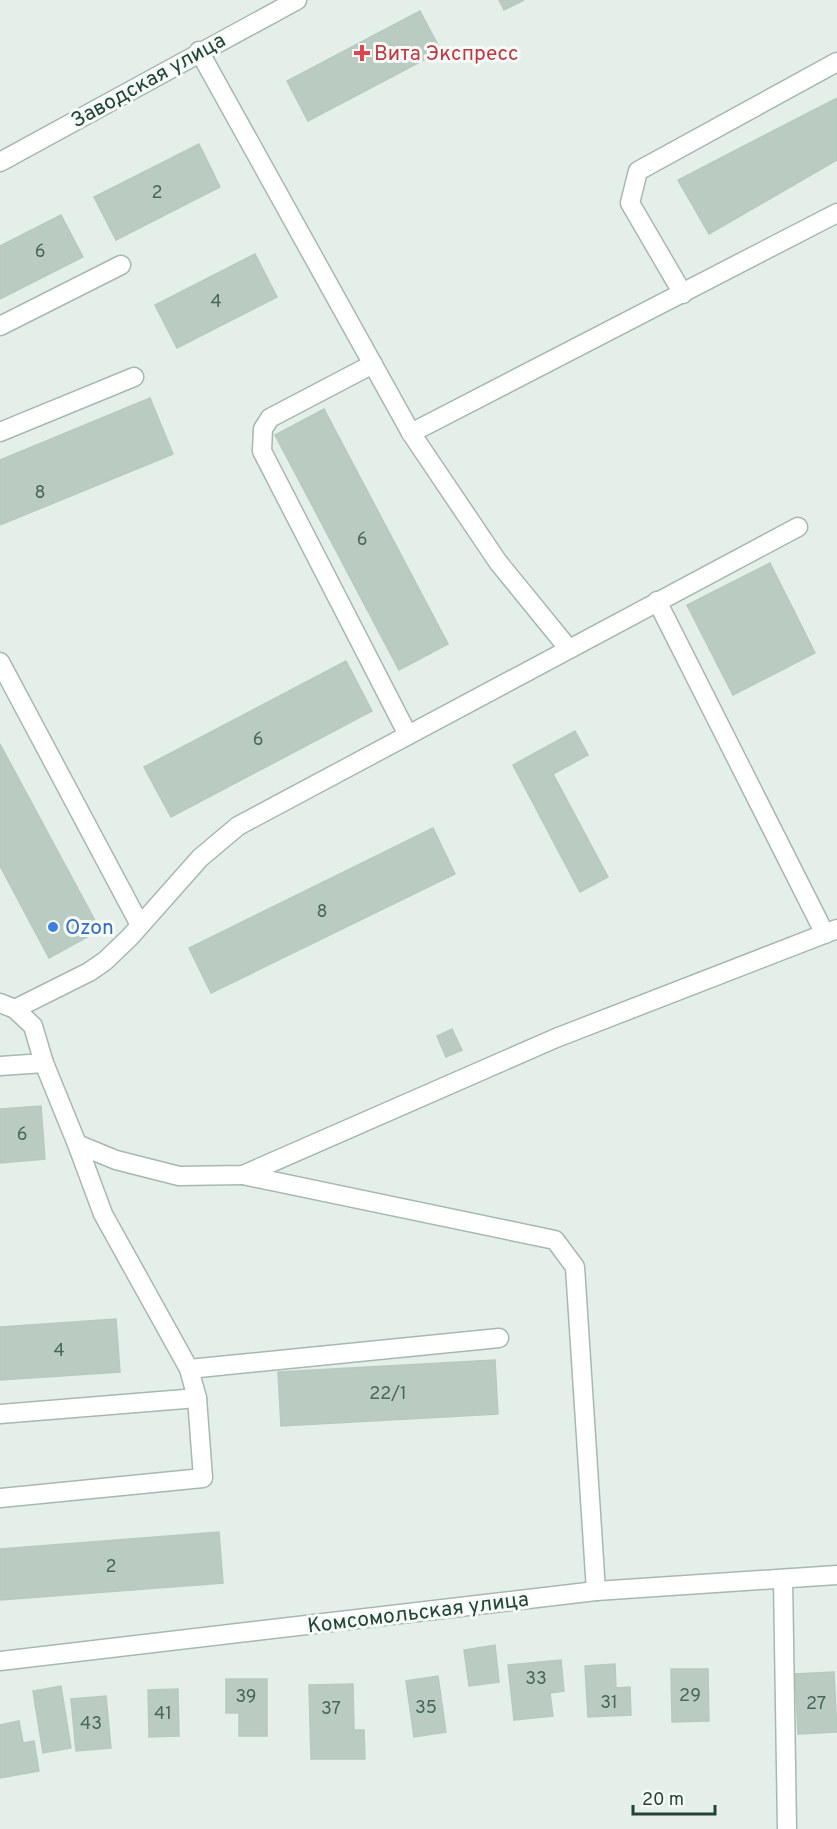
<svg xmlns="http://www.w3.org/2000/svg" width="837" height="1829" viewBox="0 0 837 1829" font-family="Overpass,sans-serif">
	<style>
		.building { fill: #bacbc2; stroke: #b6cac0; stroke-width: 1.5 }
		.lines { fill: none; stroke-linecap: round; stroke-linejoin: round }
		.minor-casing { stroke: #a7b8b1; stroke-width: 21 }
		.minor { stroke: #fff; stroke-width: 18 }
		.health-dot { fill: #e0444e; stroke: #f6fbf8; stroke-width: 2 }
		.shop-dot { fill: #3f7fe0; stroke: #f6fbf8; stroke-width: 2 }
		.labels { text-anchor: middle; stroke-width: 6; stroke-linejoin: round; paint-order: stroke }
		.number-label { font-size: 18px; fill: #48665a }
		.health-label { font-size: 21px; fill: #be3a42; stroke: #f6fbf8; text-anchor: start }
		.street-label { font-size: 21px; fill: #224437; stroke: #f6fbf8 }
		.shop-label { font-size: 21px; fill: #366cbe; stroke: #f6fbf8; text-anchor: start }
	</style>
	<rect width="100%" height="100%" fill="#e5efea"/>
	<g class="building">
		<path d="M499,0H524L504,10Z"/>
		<path d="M420,11L441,51L308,121L287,81Z"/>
		<path d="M837,98V160L709,234L678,180Z"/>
		<path d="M199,144L220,187L116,240L94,197Z"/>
		<path d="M61,215L83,257L0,299V246Z"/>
		<path d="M255,254L277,297L177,348L155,305Z"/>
		<path d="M150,398L173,454L0,525V460Z"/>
		<path d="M324,409L448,644L399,670L275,435Z"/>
		<path d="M770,563L815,653L733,695L687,605Z"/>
		<path d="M346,661L372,711L171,817L144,767Z"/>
		<path d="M575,731L588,755L553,774L608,877L580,892L513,765Z"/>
		<path d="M0,744L100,930L49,958L0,866Z"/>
		<path d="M433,828L455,874L211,993L189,948Z"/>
		<path d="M452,1029L462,1050L446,1057L437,1036Z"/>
		<path d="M41,1106L45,1159L0,1163V1109Z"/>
		<path d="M116,1319L120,1372L0,1380V1327Z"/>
		<path d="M495,1360L498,1414L281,1426L278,1372Z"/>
		<path d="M219,1532L223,1583L0,1600V1549Z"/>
		<path d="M495,1645L499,1682L469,1686L464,1650Z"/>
		<path d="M561,1660L564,1691L550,1693L553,1716L514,1720L508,1665Z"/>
		<path d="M615,1664L616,1688L630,1687L631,1715L588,1717L585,1666Z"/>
		<path d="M671,1669H708L709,1721L672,1722Z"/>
		<path d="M834,1672L837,1732L798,1734L795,1674Z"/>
		<path d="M438,1676L446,1732L414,1737L406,1681Z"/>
		<path d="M226,1679H267V1736H239V1713H226Z"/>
		<path d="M353,1684L354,1730H364L365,1759H311L309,1685Z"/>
		<path d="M61,1686L71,1748L43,1753L33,1691Z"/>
		<path d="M178,1689L179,1736L149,1737L148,1690Z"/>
		<path d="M106,1696L111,1748L76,1751L71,1699Z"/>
		<path d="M19,1721L23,1743L34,1741L39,1771L0,1778V1725Z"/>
	</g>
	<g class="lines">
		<g class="minor-casing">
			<g id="minor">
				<path d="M199,51L411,433L498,562L568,648"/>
				<path d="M0,162L297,0"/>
				<path d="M683,294L630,203L638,171L837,62"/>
				<path d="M0,326L121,265"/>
				<path d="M373,364L270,418L263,429L262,451L408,735"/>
				<path d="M0,432L134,377"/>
				<path d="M411,433L837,213"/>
				<path d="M657,601L825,934"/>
				<path d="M0,662L140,925"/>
				<path d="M0,1003L15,1009L33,1026L44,1063L77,1144L116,1160L179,1176L243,1175L556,1038L837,929"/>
				<path d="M15,1009L89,972L105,961L130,937L200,858L238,826L798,527"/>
				<path d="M0,1066L44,1063"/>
				<path d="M243,1175L555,1240L575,1267L596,1591"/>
				<path d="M189,1369L499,1338"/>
				<path d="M0,1414L197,1398"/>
				<path d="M0,1498L203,1478L197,1398L189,1369L103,1214L77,1144"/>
				<path d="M783,1579L787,1829"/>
				<path d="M0,1661L596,1591L837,1575"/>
			</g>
		</g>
		<use href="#minor" class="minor"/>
	</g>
	<path class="health-dot" d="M359 44h6v6h6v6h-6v6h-6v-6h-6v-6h6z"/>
	<circle class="shop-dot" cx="53" cy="927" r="6"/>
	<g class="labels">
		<g class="number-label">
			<text x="157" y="198">2</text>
			<text x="40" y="257">6</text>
			<text x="216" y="307">4</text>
			<text x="40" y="498">8</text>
			<text x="362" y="545">6</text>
			<text x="258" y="745">6</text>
			<text x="322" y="917">8</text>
			<text x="22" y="1140">6</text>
			<text x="59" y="1356">4</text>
			<text x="388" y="1399">22/1</text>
			<text x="111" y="1572">2</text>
			<text x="536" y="1684">33</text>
			<text x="690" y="1701">29</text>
			<text x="246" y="1702">39</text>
			<text x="609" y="1708">31</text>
			<text x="816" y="1709">27</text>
			<text x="426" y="1713">35</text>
			<text x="331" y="1714">37</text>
			<text x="163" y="1719">41</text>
			<text x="91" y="1729">43</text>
		</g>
		<g class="health-label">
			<text x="374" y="60">Вита Экспресс</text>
		</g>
		<g class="street-label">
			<text transform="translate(148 80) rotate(-29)" y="7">Заводская улица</text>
			<text transform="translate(418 1612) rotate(-7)" y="7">Комсомольская улица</text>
		</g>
		<g class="shop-label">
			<text x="65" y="934">Ozon</text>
		</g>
	</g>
	<path d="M633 1805v9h82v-9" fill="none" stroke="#224437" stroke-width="3"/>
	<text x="642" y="1805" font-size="18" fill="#224437" stroke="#f6fbf8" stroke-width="4.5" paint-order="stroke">20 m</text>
</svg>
